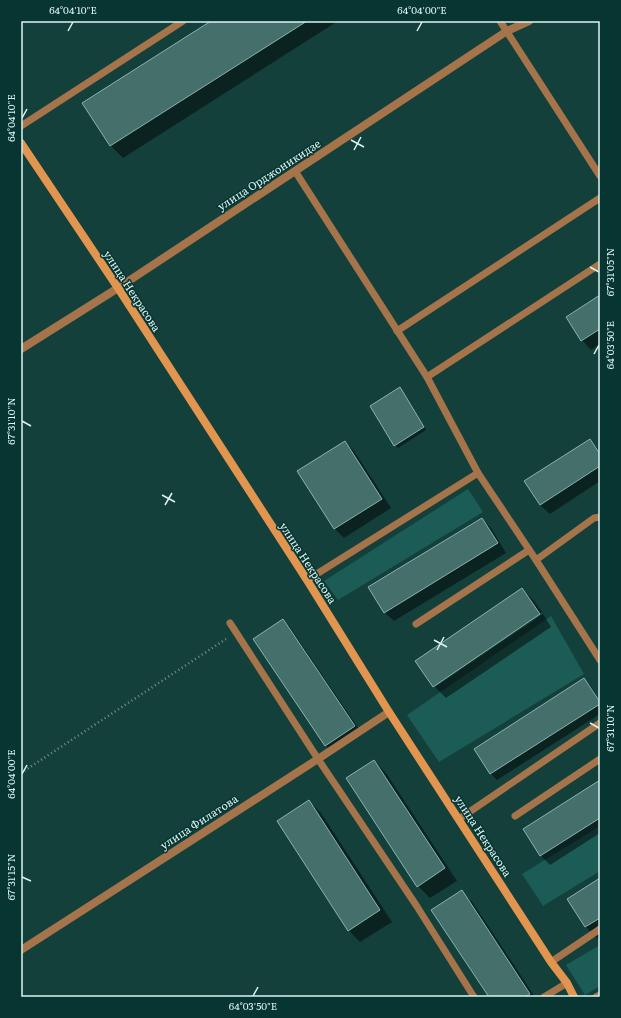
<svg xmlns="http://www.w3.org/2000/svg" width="621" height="1018" viewBox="0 0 621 1018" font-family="Literata,serif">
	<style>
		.green { fill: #1b5c57 }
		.shadow { fill: #0007 }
		.building { fill: #446f6a; stroke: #87b4af }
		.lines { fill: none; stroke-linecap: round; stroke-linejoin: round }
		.path { stroke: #729490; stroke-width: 2.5; stroke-dasharray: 1 3; stroke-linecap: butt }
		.lane { stroke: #a5744b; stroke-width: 7 }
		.street { stroke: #a5744b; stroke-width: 8 }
		.secondary { stroke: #e2954f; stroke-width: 8 }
		.ticks { fill: none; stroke: #ddf4f1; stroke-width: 1.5 }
		.labels { text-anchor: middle; stroke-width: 3; stroke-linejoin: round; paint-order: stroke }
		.street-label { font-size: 11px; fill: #ddf4f1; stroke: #063532 }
		.neatline { fill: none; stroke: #ddf4f1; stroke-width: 1.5 }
		.ticks-label { font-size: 10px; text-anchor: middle; fill: #ddf4f1 }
	</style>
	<rect width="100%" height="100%" fill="#14403c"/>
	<g class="green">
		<path d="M468,489L483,512L338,600L324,581Z"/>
		<path d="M551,616L584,674L439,762L407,715Z"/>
		<path d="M600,826V871L543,906L522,874Z"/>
		<path d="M600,945V986L585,995L566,965Z"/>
	</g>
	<g class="shadow">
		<path d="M213,21H338L123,158L111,146L84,104Z"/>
		<path d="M600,296V344L591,350L582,340Z"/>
		<path d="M402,392L426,430L398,448L395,445Z"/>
		<path d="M590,440L600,451V481L550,514L540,505Z"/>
		<path d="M345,442L354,451L391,508L344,538L335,529L298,471Z"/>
		<path d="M482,519L491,528L506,553L394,621L384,612Z"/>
		<path d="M522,589L534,601L542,612L435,684V687L543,614L551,627L446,698L434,686L417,661Z"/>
		<path d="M283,620L289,626L361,732L332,752L326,746L254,640Z"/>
		<path d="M584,679L590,685L600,701V714L497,780L491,774L475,749Z"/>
		<path d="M374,761L386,773L457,881L430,898L418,886L347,779Z"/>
		<path d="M600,781V833L550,865L541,856L524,830Z"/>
		<path d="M309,801L321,813L392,922L360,942L348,930Z"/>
		<path d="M600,879V937L598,939L586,927L568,899Z"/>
		<path d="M461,891L473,903L535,997H490Z"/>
	</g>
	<g class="building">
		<path d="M211,21H307L110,146L82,103Z"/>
		<path d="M600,295V329L581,341L566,317Z"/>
		<path d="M400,387L424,427L394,446L370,406Z"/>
		<path d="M590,439L600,454V466L540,505L524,481Z"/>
		<path d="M345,441L382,499L334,529L297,471Z"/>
		<path d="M482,518L498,543L384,613L368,587Z"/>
		<path d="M522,588L540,614L433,687L415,661Z"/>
		<path d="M283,619L355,726L325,746L253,639Z"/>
		<path d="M584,678L600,702V704L490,774L474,749Z"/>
		<path d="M374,760L445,868L417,887L346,778Z"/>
		<path d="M600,780V818L540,856L523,829Z"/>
		<path d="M309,800L380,910L348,931L277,821Z"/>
		<path d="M600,878V918L585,927L567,899Z"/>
		<path d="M462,890L530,994L525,997H489L431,910Z"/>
	</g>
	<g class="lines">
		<path class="path" d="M21,773L226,639"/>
		<g class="lane">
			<path d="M500,21L600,176"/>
			<path d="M21,126L183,21"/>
			<path d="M295,171L427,377L478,473L536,560L600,660"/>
			<path d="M397,331L600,198"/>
			<path d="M427,377L600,264"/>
			<path d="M536,560L594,518L600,517"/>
			<path d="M307,580L478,473"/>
			<path d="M230,623L318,759L416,905L474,997"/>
			<path d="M416,624L529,550"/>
			<path d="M515,816L600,759"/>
			<path d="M459,819L600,723"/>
			<path d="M551,962L600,929"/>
			<path d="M544,997L567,983"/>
			<path d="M596,997L600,995"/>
		</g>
		<g class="street">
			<path d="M21,349L118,288L507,31L529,21"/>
			<path d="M21,950L318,759L389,712"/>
		</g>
		<path class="secondary" d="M21,143L118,288L307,580L389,712L551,962L567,983L574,997"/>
	</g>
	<path class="ticks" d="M68,31L73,22M417,31L422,22M22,118L27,109M351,140L364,147M354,150L361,137M590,267L599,272M594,354L599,345M22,421L31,426M162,495L175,502M165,505L172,493M434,640L447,647M437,650L444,637M590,723L599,728M22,774L27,765M22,877L31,881M253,996L258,987"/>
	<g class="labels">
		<g class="street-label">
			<text transform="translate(269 175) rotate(-33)" y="4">улица Орджоникидзе</text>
			<text transform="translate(132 291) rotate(57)" y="4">улица Некрасова</text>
			<text transform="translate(308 563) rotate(57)" y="4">улица Некрасова</text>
			<text transform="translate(199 822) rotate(-33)" y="4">улица Филатова</text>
			<text transform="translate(483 836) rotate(57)" y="4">улица Некрасова</text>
		</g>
	</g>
	<rect width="621" height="1018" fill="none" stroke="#063532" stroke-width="44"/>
	<rect x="22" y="22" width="577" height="974" class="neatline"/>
	<g class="ticks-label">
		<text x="73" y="14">64°04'10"E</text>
		<text x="422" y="14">64°04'00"E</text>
		<text transform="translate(11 118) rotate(-90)" y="4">64°04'10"E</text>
		<text transform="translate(610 272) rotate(-90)" y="4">67°31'05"N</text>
		<text transform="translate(610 345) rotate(-90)" y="4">64°03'50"E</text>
		<text transform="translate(11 421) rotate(-90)" y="4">67°31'10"N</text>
		<text transform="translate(610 728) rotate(-90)" y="4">67°31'10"N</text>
		<text transform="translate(11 774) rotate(-90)" y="4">64°04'00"E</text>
		<text transform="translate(11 877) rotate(-90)" y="4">67°31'15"N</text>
		<text x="253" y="1010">64°03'50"E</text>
	</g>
</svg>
